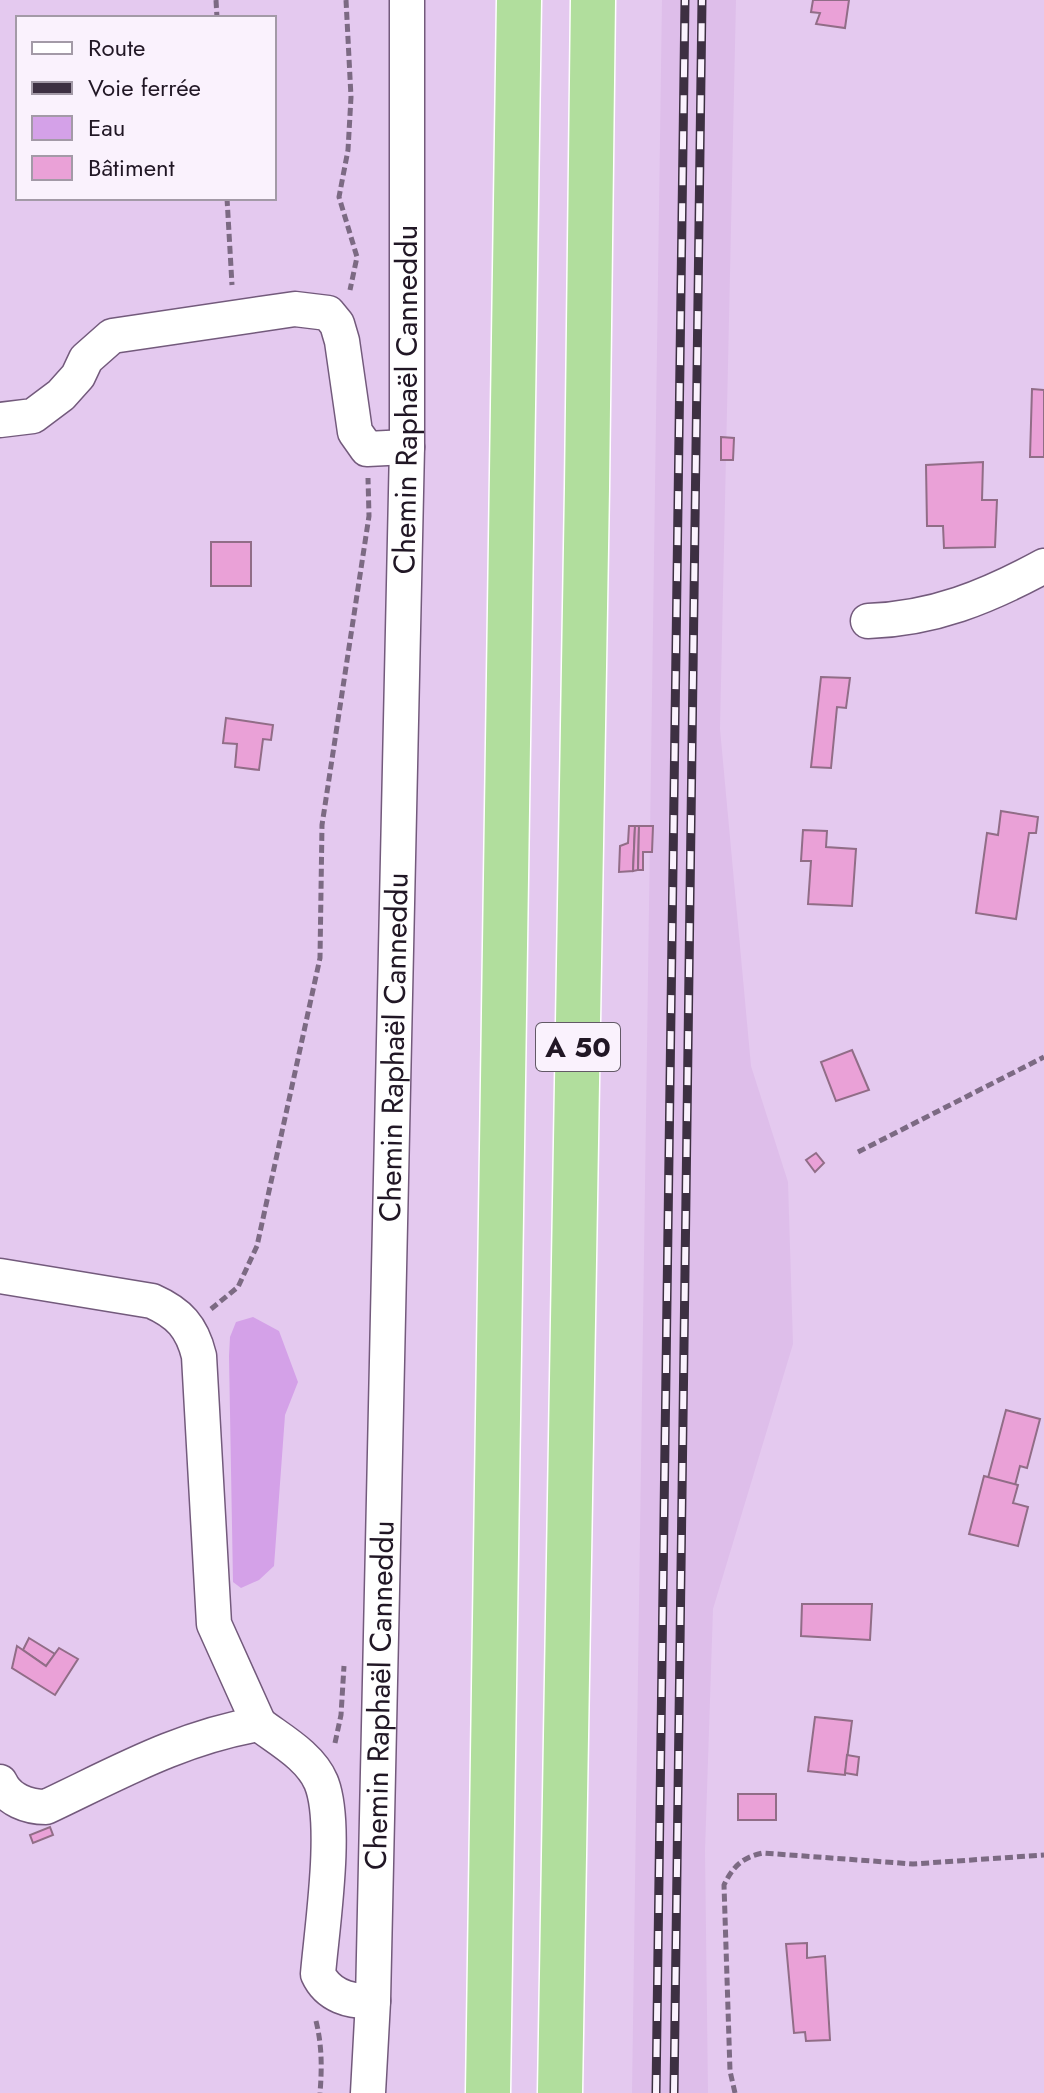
<svg xmlns="http://www.w3.org/2000/svg" width="1044" height="2093" viewBox="0 0 1044 2093" font-family="Jost,sans-serif">
	<style>
		.built { fill: #debeea }
		.water { fill: #d4a1e8 }
		.building { fill: #eaa1d7; stroke: #916d87; stroke-width: 2 }
		.lines { fill: none; stroke-linecap: round; stroke-linejoin: round }
		.minor-casing { stroke: #735a7c; stroke-width: 37 }
		.motorway-casing { stroke: #fff; stroke-width: 47 }
		.path { stroke: #7c6a83; stroke-width: 5; stroke-dasharray: 8 4; stroke-linecap: butt }
		.minor { stroke: #fff; stroke-width: 34 }
		.motorway { stroke: #b1de9d; stroke-width: 44 }
		.rail-casing { stroke: #3d3042; stroke-width: 9 }
		.rail { stroke: #faf2fd; stroke-width: 6; stroke-dasharray: 18; stroke-linecap: butt }
		.labels { text-anchor: middle; stroke-width: 6; stroke-linejoin: round; paint-order: stroke }
		.shield { fill: #faf2fd; stroke: #625966; stroke-width: 2 }
		.shield-label { font-size: 28px; font-weight: bold; fill: #211725 }
		.street-label { font-size: 30px; fill: #211725; stroke: #faf2fd }
	</style>
	<rect width="100%" height="100%" fill="#e4c9ef"/>
	<path class="built" d="M662,0H736L720,729L751,1066L788,1182L793,1344L713,1609L705,1851L708,2093H632Z"/>
	<path class="water" d="M253,1317L279,1331L298,1382L285,1415L274,1566L259,1580L241,1588L233,1582L229,1356L230,1337L236,1322Z"/>
	<g class="building">
		<path d="M813,0H849L845,28L816,24L820,13L811,12Z"/>
		<path d="M1032,389L1044,390V457H1030Z"/>
		<path d="M721,437L734,438L733,460H721Z"/>
		<path d="M983,462L982,500H997L995,547L944,548L943,526H927L926,465Z"/>
		<rect x="211" y="542" width="40" height="44"/>
		<path d="M821,677L850,678L846,708L837,707L831,768L811,767Z"/>
		<path d="M226,718L273,725L271,740L263,739L259,770L235,767L237,744L223,743Z"/>
		<path d="M1001,811L1038,817L1036,833H1029L1016,919L976,913L987,833L998,835Z"/>
		<path d="M629,826H635L633,871L619,872L620,846L628,843Z"/>
		<path d="M635,826H639L638,870L633,871Z"/>
		<path d="M639,826H653L652,852H643V870H638Z"/>
		<path d="M803,830L827,831L826,847L856,849L852,906L808,904L811,861H801Z"/>
		<path d="M852,1050L869,1090L836,1101L821,1062Z"/>
		<path d="M816,1153L824,1163L815,1172L806,1160Z"/>
		<path d="M1006,1410L1040,1419L1027,1468L1020,1466L1015,1485L988,1478Z"/>
		<path d="M984,1476L1018,1485L1013,1503L1028,1507L1018,1546L969,1534Z"/>
		<path d="M802,1604H872L870,1640L801,1636Z"/>
		<path d="M29,1638L55,1654L46,1666L23,1650Z"/>
		<path d="M17,1646L46,1666L59,1648L78,1659L55,1695L12,1668Z"/>
		<path d="M815,1717L852,1721L845,1775L808,1771Z"/>
		<path d="M847,1755L859,1757L857,1775L845,1773Z"/>
		<rect x="738" y="1794" width="38" height="26"/>
		<path d="M50,1827L53,1835L33,1843L30,1835Z"/>
		<path d="M807,1943V1958L825,1956L830,2040L806,2041L805,2032L794,2033L786,1944Z"/>
	</g>
	<g class="lines">
		<g class="minor-casing">
			<g id="minor">
				<path d="M0,420L33,416L61,395L78,376L86,359L112,336L295,309L328,313L337,324L342,341L355,432L367,449L407,447"/>
				<path d="M868,621C933,619 987,597 1044,566"/>
				<path d="M0,1276L152,1301C179,1313 192,1327 199,1356L214,1624L259,1724"/>
				<path d="M0,1782C8,1800 28,1807 46,1807C118,1773 179,1738 259,1724C280,1740 310,1756 321,1782C338,1823 322,1927 318,1974C328,1996 350,2002 373,2001"/>
				<path id="s1" d="M368,2093L373,2001L407,447V0"/>
			</g>
		</g>
		<g class="motorway-casing">
			<g id="motorway">
				<path d="M488,2093L519,0"/>
				<path d="M560,2093L587,488L593,0"/>
			</g>
		</g>
		<g class="path">
			<path d="M216,0L217,18"/>
			<path d="M346,0L351,97L348,150L339,197L357,257L350,290"/>
			<path d="M227,198L232,285"/>
			<path d="M858,1152L1044,1057"/>
			<path d="M211,1309L238,1287L257,1246L320,958L322,825L369,516L368,478"/>
			<path d="M335,1743L341,1715L344,1666"/>
			<path d="M316,2021C322,2045 322,2068 320,2093"/>
			<path d="M735,2093L730,2071L724,1885C733,1866 743,1857 763,1853L913,1864L1044,1855"/>
		</g>
		<use href="#minor" class="minor"/>
		<use href="#motorway" class="motorway"/>
		<g class="rail-casing">
			<g id="rail">
				<path d="M656,2093L685,0"/>
				<path d="M674,2093L702,0"/>
			</g>
		</g>
		<use href="#rail" class="rail"/>
	</g>
	<g class="labels">
		<rect class="shield" x="536" y="1023" width="84" height="48" rx="6"/>
		<g class="shield-label">
			<text x="578" y="1057">A 50</text>
		</g>
		<g class="street-label">
			<text dy="10" stroke="none"><textPath href="#s1" startOffset="1694">Chemin Raphaël Canneddu</textPath></text>
			<text dy="10" stroke="none"><textPath href="#s1" startOffset="1046">Chemin Raphaël Canneddu</textPath></text>
			<text dy="10" stroke="none"><textPath href="#s1" startOffset="398">Chemin Raphaël Canneddu</textPath></text>
		</g>
	</g>
	<rect x="16" y="16" width="260" height="184" fill="#faf2fd" stroke="#a39aa7" stroke-width="2"/>
	<rect x="32" y="42" width="40" height="12" fill="#ffffff" stroke="#a39aa7" stroke-width="2"/>
	<text x="88" y="56" font-size="24" fill="#211725">Route</text>
	<rect x="32" y="82" width="40" height="12" fill="#3d3042" stroke="#a39aa7" stroke-width="2"/>
	<text x="88" y="96" font-size="24" fill="#211725">Voie ferrée</text>
	<rect x="32" y="116" width="40" height="24" fill="#d4a1e8" stroke="#a39aa7" stroke-width="2"/>
	<text x="88" y="136" font-size="24" fill="#211725">Eau</text>
	<rect x="32" y="156" width="40" height="24" fill="#eaa1d7" stroke="#a39aa7" stroke-width="2"/>
	<text x="88" y="176" font-size="24" fill="#211725">Bâtiment</text>
</svg>
